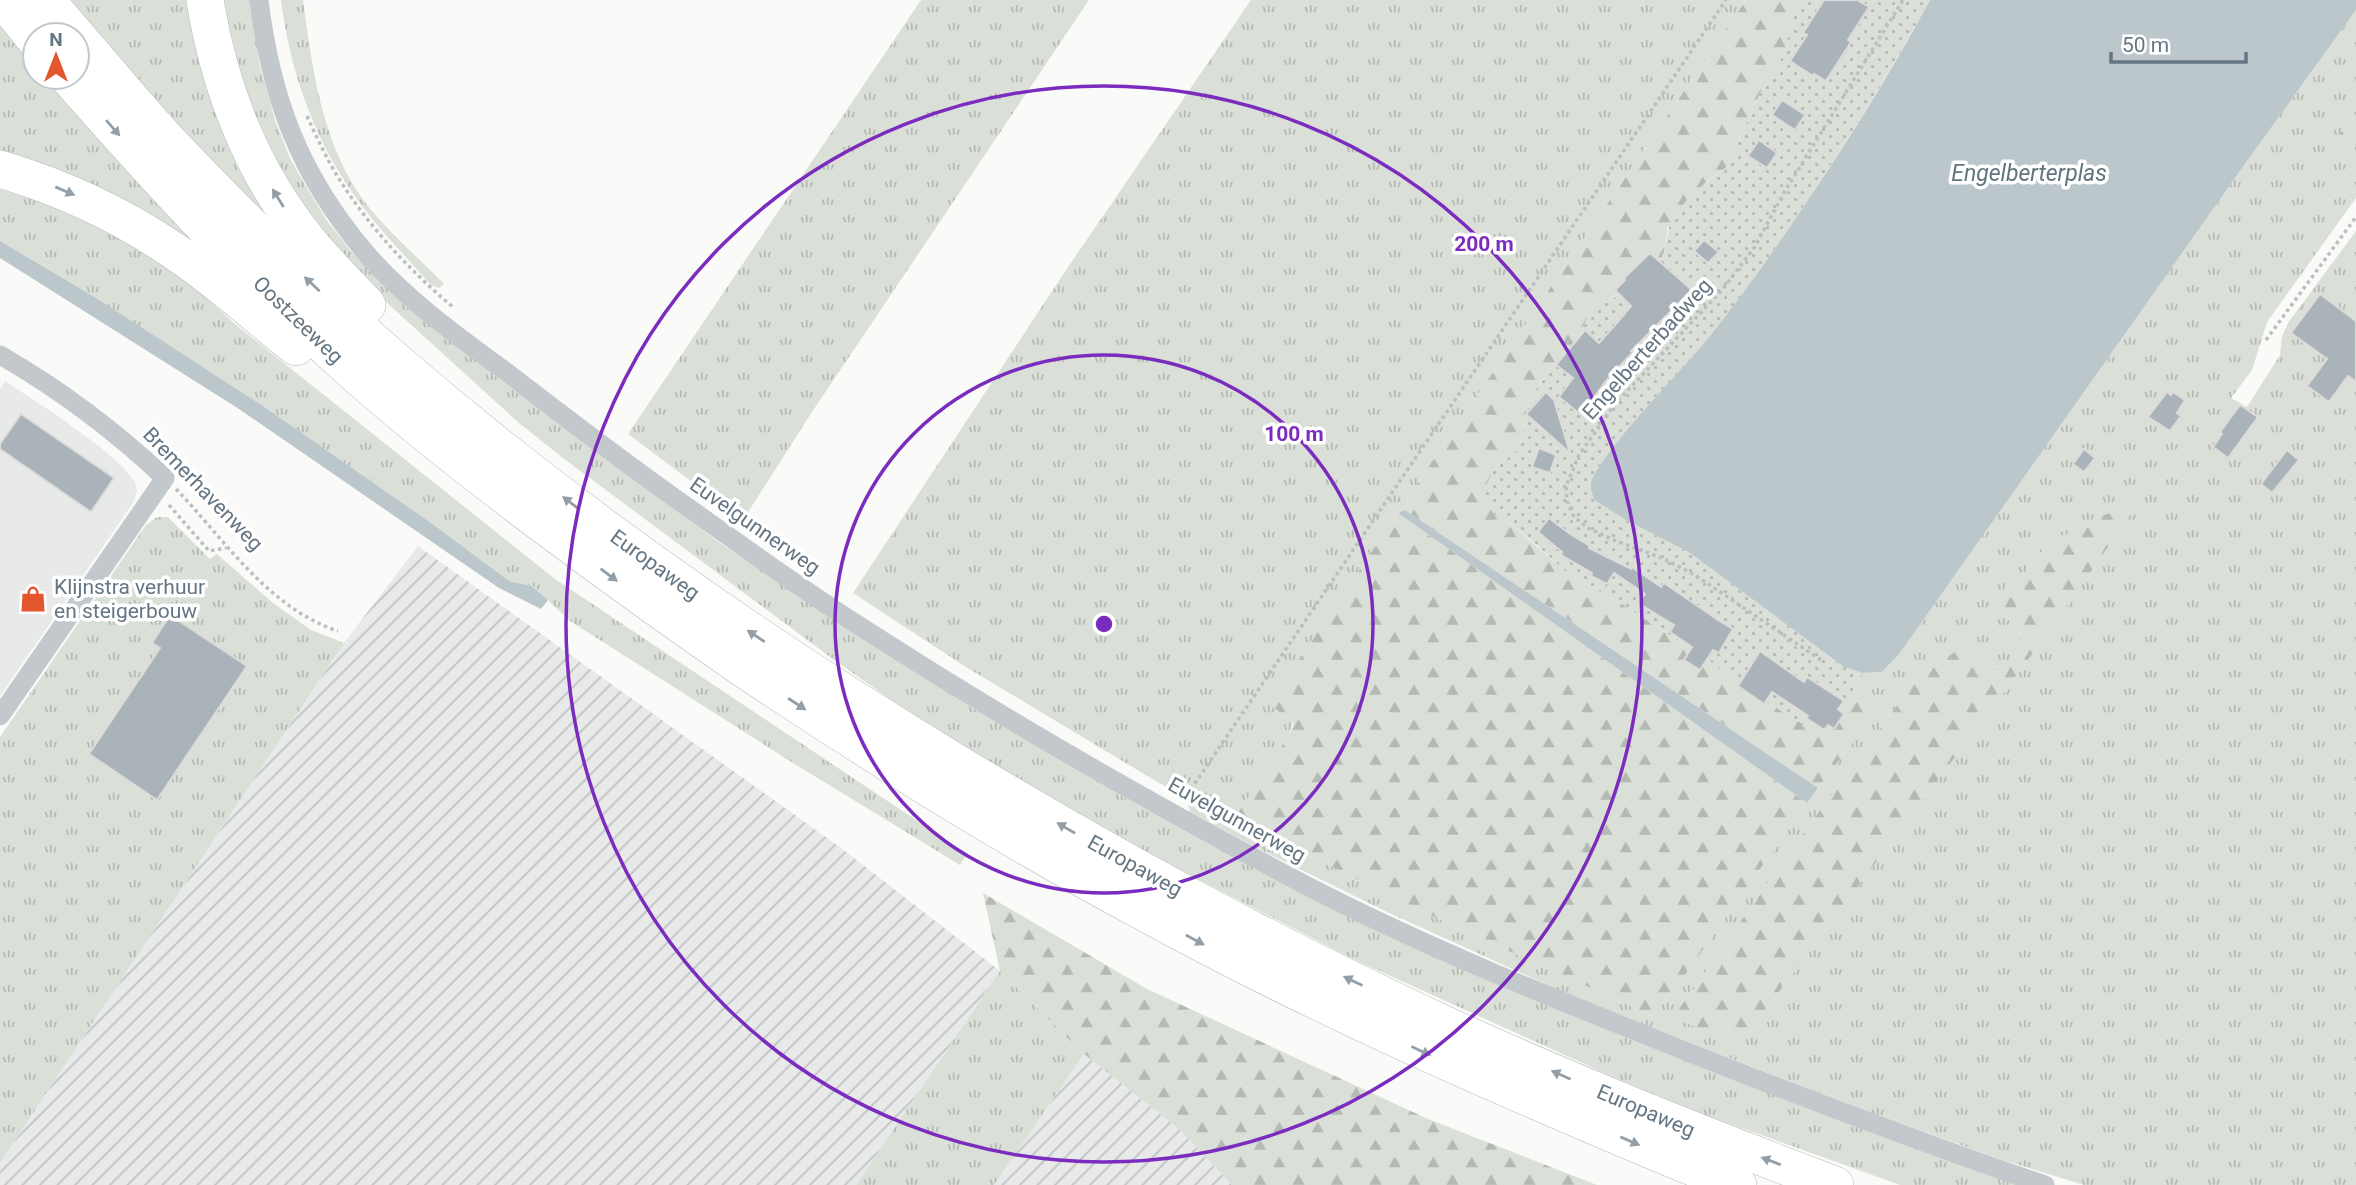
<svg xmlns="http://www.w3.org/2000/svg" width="2356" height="1185" viewBox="0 0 2356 1185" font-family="Roboto,sans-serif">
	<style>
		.built { fill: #e8e9e9 }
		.industrial { fill: url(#industrial-furrows) }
		.grass { fill: url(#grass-tufts); fill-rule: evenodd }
		.forest { fill: url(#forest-firs) }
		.park { fill: url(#park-dots) }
		.water { fill: #bbc7cb }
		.building { fill: #aab3b9; stroke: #dcdcda; stroke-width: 2 }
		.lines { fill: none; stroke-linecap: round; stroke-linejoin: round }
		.highway-casing { stroke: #b4b9bd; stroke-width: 38 }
		.path { stroke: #bbbfc2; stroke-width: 3.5; stroke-dasharray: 3.5 3.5; stroke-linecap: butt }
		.street { stroke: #c3c8cc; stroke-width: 19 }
		.highway { stroke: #fff; stroke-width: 37 }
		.oneway { fill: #939fa8 }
		.ring { fill: none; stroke: #7b2cbf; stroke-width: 3.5 }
		.labels { text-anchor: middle; stroke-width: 7; stroke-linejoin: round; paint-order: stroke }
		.street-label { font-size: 21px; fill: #657683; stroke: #fff }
		.poi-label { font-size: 21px; fill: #657683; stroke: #fff; text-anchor: start }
		.water-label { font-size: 23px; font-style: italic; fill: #60757c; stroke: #fff }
		.centre { fill: #7b2cbf; stroke: #fff; stroke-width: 3.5 }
		.ring-label { font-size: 21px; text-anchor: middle; font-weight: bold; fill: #7b2cbf; stroke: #fff; stroke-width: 7; stroke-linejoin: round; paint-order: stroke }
	</style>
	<defs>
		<pattern id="industrial-furrows" width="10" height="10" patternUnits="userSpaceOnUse" patternTransform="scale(1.75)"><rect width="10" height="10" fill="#e8e9e9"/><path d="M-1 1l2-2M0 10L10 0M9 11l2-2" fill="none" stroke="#c0c1c2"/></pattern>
		<pattern id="grass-tufts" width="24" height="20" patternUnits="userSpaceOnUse" patternTransform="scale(1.75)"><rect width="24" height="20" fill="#dadfd7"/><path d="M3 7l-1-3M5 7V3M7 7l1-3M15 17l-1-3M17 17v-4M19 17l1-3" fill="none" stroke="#b4b9b4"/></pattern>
		<pattern id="forest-firs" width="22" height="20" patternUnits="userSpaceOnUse" patternTransform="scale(1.75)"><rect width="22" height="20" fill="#dadfd7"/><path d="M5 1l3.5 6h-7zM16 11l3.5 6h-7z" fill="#b4b9b4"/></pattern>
		<pattern id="park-dots" width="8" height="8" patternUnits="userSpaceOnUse" patternTransform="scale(1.75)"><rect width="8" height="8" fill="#dadfd7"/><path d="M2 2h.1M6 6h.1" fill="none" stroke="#b4b9b4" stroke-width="1.8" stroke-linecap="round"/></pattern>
	</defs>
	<rect width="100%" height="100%" fill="#fafaf8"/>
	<path class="built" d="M5,381L58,416L100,447L123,467L135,482L137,491L133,503L0,696V389Z"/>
	<g class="industrial">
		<path d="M418,546L841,848L1000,971L856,1185H0V1163L344,643Z"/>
		<path d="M1084,1054L1180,1130L1232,1185H994Z"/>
	</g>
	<g class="grass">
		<path d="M58,0H198L340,296Z"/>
		<path d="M220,0H251L259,63L276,123L290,158L305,185L328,222L351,251L380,281L498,378L720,543L966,704L1129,800L1214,847L1495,983L1634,1041L1881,1136L2019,1185H1900L1714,1118L1611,1076L1353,959L1118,838L1020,782L910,713L837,662L563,458L519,423L385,301L324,233L287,182L247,104Z"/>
		<path d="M281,0H303C312,66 321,137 359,194C380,225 418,257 444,284L439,288L431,285C403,253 371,222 348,186C311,131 289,65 281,0Z"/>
		<path d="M921,0H1089L810,415L743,520L628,434Z"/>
		<path d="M1251,0H1746L1408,497L1405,510L1398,513L1271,702L1270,705L1293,722L1288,737L1234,819L1432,916L1652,1016L1682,979L1807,803L1882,703L1866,693L1854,690L1862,673L1882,672L1900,653L2247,161L2356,10V117L2351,121L2334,149L2348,152L2356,145V198L2267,322L2252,370L2231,398L2247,407L2280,355L2282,336L2288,323L2356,231V1185H2084L2000,1159L1872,1113L1585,1002L1387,912L1255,847L1190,812L1188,804L1190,798L1159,783L966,667L853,593L1064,273ZM2110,513L2045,637L1761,1016L1727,1035L1673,1019L1793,847L1915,681L1964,646C1975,668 1986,669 2009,665C2019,652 2023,641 2017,624L2002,616L1994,615L2014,576L2024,573L2056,535H2067L2073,529Z"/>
		<path d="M0,19L35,61V77H49L106,142L221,263L0,162Z"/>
		<path d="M0,189L71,212L130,243L182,275L235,324L555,579L967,854L960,865L793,763L570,621L533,586L509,581L434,525L266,408L95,298L0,241Z"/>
		<path d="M157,517H168L210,559L217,554L273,603L311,630L344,643L0,1163V737L146,525Z"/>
		<path d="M1000,971L1084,1054L994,1185H856Z"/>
	</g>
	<g class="forest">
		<path d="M1746,0H1803L1793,19L1786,47L1775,73L1760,93L1727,167L1705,183L1668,227L1664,252L1659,265L1627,286L1588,317L1577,340L1541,381L1527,408L1522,441L1516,452L1495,467L1486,486V499L1504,521L1511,524L1566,572L1622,604L1708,660L1755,695L1803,724L1815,725L1844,701L1854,690L1866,693L1883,703L1818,788L1405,510L1408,497Z"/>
		<path d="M2356,117V145L2348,152L2334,154C2335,139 2343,126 2356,117Z"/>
		<path d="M2135,508L2045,637L1761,1016C1758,1020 1754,1025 1749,1028C1728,1045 1695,1024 1672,1019L1793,847L1915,681L1964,645C1973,668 1987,669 2009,665C2019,652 2023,640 2017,624L2002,616L1993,615L2010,576L2024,573L2056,535H2067L2076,525L2110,513Z"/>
		<path d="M1398,513L1807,803L1682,979L1652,1016L1432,916L1234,819L1288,737L1293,726V722L1270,705V702Z"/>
		<path d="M983,893L1147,989L1428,1119L1597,1185H1232L1180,1130L1084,1054L1000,971Z"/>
	</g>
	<path class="park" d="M1803,0H1930C1886,79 1839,155 1788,229C1758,273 1728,317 1693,357C1674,378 1593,462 1591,484C1590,489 1593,496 1594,500L1626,520L1690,553L1844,667L1862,673L1854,690L1832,719H1827L1815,725L1803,724L1755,695L1708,660L1622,604L1566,572L1533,542L1511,524L1499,519L1490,509L1486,499V486L1495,467L1516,452L1522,441L1527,408L1533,394L1550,369L1577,340L1588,317L1598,302L1612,299L1627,286L1659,265L1664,252L1671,218L1694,192L1727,167L1760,93L1775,73L1786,47L1792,19Z"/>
	<g class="water">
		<path d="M1930,0H2356V10L2247,161L1900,653L1882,672L1862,673L1844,667L1690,553L1626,520L1594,500C1593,496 1590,489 1591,484C1594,461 1674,378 1693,356C1729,315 1760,270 1791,225C1841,152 1888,78 1930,0Z"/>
		<path d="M0,241L96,298L266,408L434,525L509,581L532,586L548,600L541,609L499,588L239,409L0,258Z"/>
		<path d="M1405,510L1818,788L1807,803L1398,513Z"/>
	</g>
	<g class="building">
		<path d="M1824,0H1857L1869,7L1848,40L1851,42L1826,81L1814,74L1813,76L1790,61L1807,35L1803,33Z"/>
		<path d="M1782,100L1805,115L1795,130L1772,115Z"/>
		<path d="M1759,140L1777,153L1767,168L1748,156Z"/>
		<path d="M1704,240L1719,252L1708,263L1694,251Z"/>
		<path d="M1650,253L1692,290L1631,351L1633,352L1606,381L1581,415L1559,397L1573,378L1556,365L1585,330L1599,343L1622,317L1631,306L1615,290L1625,280L1624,278Z"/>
		<path d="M2320,294L2356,321V382L2348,376L2329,402L2307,386L2327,359L2291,333Z"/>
		<path d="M1546,392L1554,400L1570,453L1526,414Z"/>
		<path d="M2167,392L2171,395L2173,392L2185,400L2177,413L2181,416L2170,431L2148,417Z"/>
		<path d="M2240,405L2258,417L2228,458L2213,447L2222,434L2220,432Z"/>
		<path d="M21,414L114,478L91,512L0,449V444Z"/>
		<path d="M1539,448L1556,455L1550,473L1532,467Z"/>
		<path d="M2084,449L2095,458L2084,472L2073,464Z"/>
		<path d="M2287,450L2299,460L2272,493L2261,484Z"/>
		<path d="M1549,518L1570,534L1590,546L1589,548L1631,569L1632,567L1661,587L1664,583L1718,620L1733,629L1719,653L1713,650L1700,670L1684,660L1692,647L1670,632L1674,625L1638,603L1645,594L1614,573L1607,584L1591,576L1592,573L1561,555L1562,552L1538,532Z"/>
		<path d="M170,615L247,666L157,800L89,754L160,648L152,643Z"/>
		<path d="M1760,651L1804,682L1807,677L1844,701L1838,709L1844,714L1834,729L1828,725L1824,730L1806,718L1808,716L1772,692L1764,704L1738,686Z"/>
	</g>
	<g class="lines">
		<g class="highway-casing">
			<g id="highway">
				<path d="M3,0L35,39"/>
				<path d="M46,0L76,35"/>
				<path d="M205,0C219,87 252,173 309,242C327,264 347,284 367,305"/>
				<path d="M77,36C107,71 137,107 168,141C241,218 318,293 398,363C571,512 758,642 952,760C1113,858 1279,948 1450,1027C1576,1085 1705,1136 1835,1185"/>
				<path d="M68,77C155,176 245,274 343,363C406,420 473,472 541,523C609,574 677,623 747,671C874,756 1004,837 1138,909C1269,981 1404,1044 1541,1103C1606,1131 1672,1160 1738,1185"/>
				<path d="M0,169C63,188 120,214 174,251C217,279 255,315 296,347"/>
			</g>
		</g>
		<g class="path">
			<path d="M307,116C316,136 325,155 336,174C367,225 409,270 454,308"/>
			<path d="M2266,340L2356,217"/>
			<path d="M176,489C225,540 268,608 338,631"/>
			<path d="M169,505L209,551L226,548"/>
			<path d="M1821,660L1695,575L1662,558L1616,541L1588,528L1574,517L1567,501L1566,486L1579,455L1615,404L1722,290L1754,248L1785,191L1903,0"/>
			<path d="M1183,801L1726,0"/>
		</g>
		<g class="street">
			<path d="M259,0C271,99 300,175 365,252C404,298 460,338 509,374C562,415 615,455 669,494C738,543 808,594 880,639C1019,728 1166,812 1313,889C1428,948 1550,997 1670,1045C1794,1094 1918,1142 2045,1185"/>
			<path d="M0,355C61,390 114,430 165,478L0,716"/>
		</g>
		<use href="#highway" class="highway"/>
	</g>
	<defs><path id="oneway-solid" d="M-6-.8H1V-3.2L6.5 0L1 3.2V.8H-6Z" transform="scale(1.75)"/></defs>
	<g class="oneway">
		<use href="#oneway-solid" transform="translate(113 128) rotate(49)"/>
		<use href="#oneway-solid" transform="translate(65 191) rotate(23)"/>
		<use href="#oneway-solid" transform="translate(278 198) rotate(-122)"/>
		<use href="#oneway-solid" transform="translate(312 284) rotate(-137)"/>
		<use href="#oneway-solid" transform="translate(571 503) rotate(-142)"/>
		<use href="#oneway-solid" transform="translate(609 575) rotate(37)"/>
		<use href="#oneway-solid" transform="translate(756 636) rotate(-146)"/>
		<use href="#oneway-solid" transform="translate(797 704) rotate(33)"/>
		<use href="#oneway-solid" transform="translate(1066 828) rotate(-150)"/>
		<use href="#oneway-solid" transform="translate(1195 940) rotate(28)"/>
		<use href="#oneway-solid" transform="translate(1353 981) rotate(-154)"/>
		<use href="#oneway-solid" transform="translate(1421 1051) rotate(25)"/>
		<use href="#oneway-solid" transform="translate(1561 1075) rotate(-156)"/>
		<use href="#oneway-solid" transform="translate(1630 1141) rotate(23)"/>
		<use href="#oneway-solid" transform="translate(1771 1161) rotate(-159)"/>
	</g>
	<g class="ring">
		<circle cx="1104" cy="624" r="269"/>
		<circle cx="1104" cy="624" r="538"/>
	</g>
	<defs>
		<g id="shop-bare" transform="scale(2.1)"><path d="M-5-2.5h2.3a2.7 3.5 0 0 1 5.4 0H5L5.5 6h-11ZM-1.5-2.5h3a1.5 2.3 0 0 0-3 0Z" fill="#e4572e" stroke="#fff" stroke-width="2.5" paint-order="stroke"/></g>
	</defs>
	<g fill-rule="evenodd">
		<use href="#shop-bare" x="33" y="599"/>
	</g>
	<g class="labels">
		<g class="street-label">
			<text transform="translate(298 320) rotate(44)" y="7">Oostzeeweg</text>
			<text transform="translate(1647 349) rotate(-48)" y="7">Engelberterbadweg</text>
			<text transform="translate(203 489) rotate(46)" y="7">Bremerhavenweg</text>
			<text transform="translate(755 526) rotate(35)" y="7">Euvelgunnerweg</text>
			<text transform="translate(655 565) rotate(36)" y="7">Europaweg</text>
			<text transform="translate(1237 820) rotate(29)" y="7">Euvelgunnerweg</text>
			<text transform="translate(1135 866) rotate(29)" y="7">Europaweg</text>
			<text transform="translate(1646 1111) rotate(23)" y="7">Europaweg</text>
		</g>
		<g class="poi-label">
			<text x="54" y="594">Klijnstra verhuur<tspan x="54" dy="24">en steigerbouw</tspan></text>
		</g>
		<g class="water-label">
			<text x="2029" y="181">Engelberterplas</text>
		</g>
	</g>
	<circle cx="1104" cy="624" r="10" class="centre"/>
	<g class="ring-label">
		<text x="1484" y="251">200 m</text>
		<text x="1294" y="441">100 m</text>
	</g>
	<g transform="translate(56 56)"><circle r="33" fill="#ffffff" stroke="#c1c8cd" stroke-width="2"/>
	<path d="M0-5L12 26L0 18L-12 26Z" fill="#e4572e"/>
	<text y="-10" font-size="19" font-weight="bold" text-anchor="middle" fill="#657683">N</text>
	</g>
	<path d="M2111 52v10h135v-10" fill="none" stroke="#657683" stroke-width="3.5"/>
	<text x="2122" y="52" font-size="21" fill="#657683" stroke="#ffffff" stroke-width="5" paint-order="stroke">50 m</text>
</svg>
